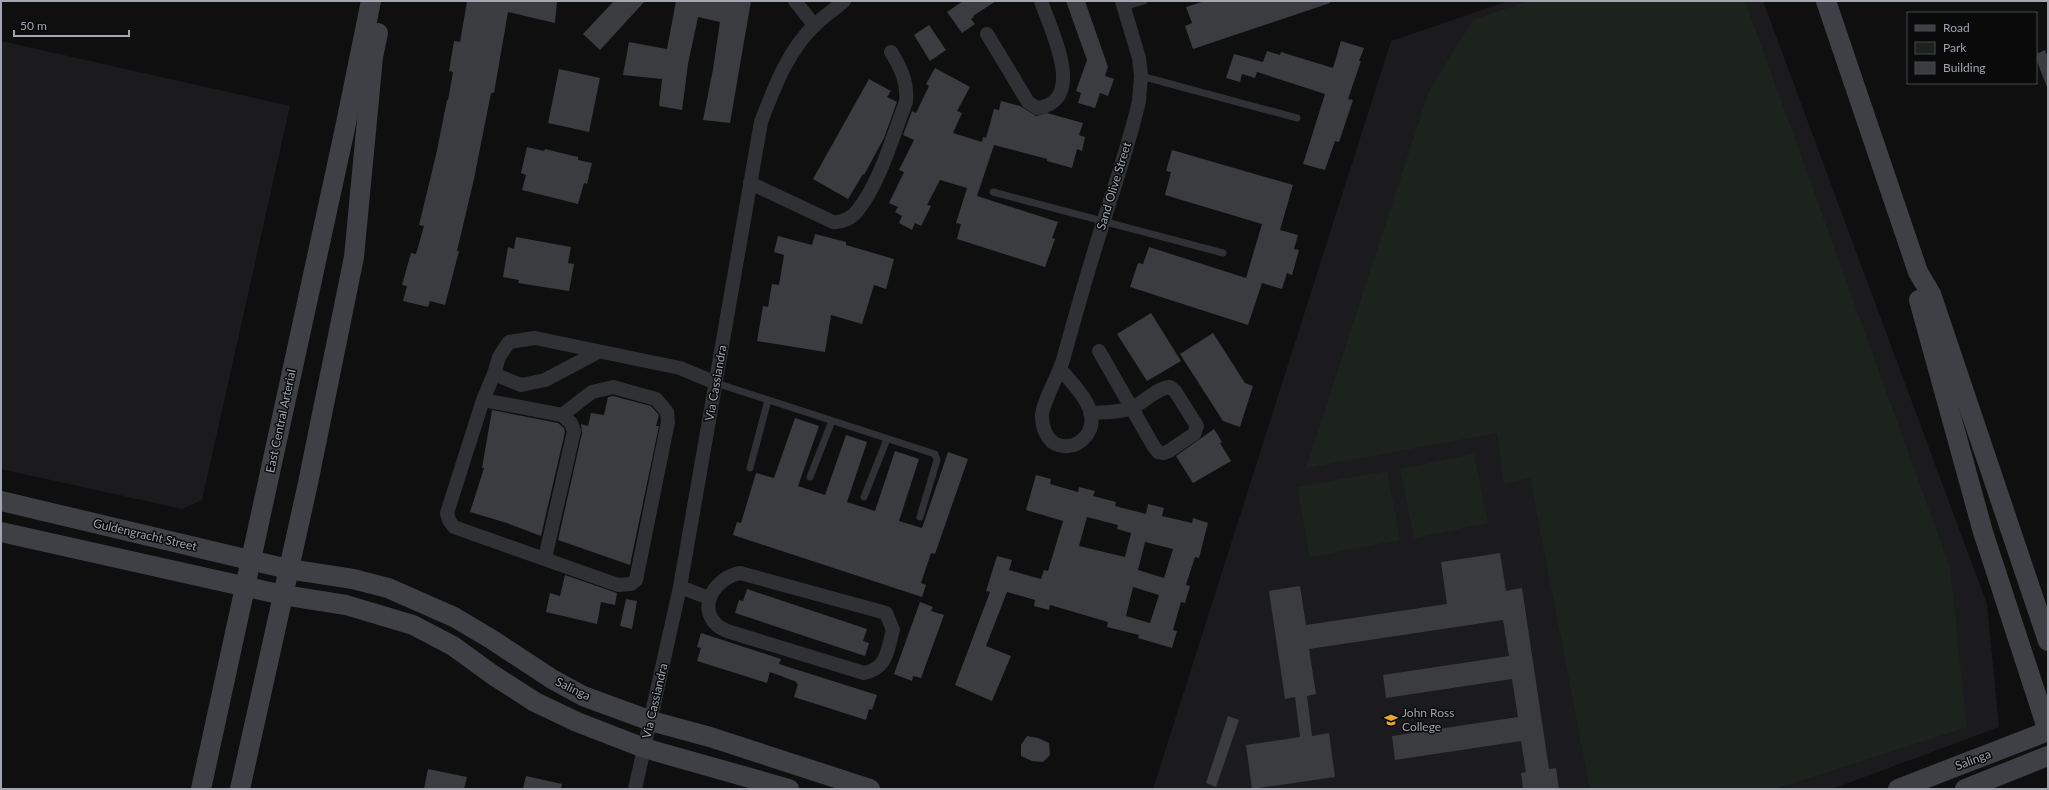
<svg xmlns="http://www.w3.org/2000/svg" width="2049" height="790" viewBox="0 0 2049 790" font-family="Lato,sans-serif">
	<style>
		.built { fill: #1b1b1d }
		.green { fill: #1c231c }
		.building { fill: #3b3c40; fill-rule: evenodd }
		.lines { fill: none; stroke-linecap: round; stroke-linejoin: round }
		.lane { stroke: #303135; stroke-width: 7 }
		.street { stroke: #303135; stroke-width: 14 }
		.secondary { stroke: #3e4045; stroke-width: 20 }
		.labels { text-anchor: middle; stroke-width: 3; stroke-linejoin: round; paint-order: stroke }
		.street-label { font-size: 12px; fill: #a1a6b1; stroke: #0a0a0b }
		.poi-label { font-size: 12px; fill: #a1a6b1; stroke: #0a0a0b; text-anchor: start }
	</style>
	<rect width="100%" height="100%" fill="#0f0f10"/>
	<g class="built">
		<path d="M1508,1H1763L1987,604L1999,727L1832,789H1153L1391,41Z"/>
		<path d="M1,41L290,106L202,500L182,509L1,469Z"/>
	</g>
	<g class="green">
		<path d="M1528,1H1745L1950,568L1967,727L1775,789H1590L1530,478L1504,484L1497,433L1306,468L1429,91L1473,20Z"/>
		<path d="M1474,454L1488,523L1414,538L1400,469Z"/>
		<path d="M1387,471L1400,540L1310,557L1297,487Z"/>
	</g>
	<g class="building">
		<path d="M467,1H557L555,23L508,12L494,93H491L474,179L457,251H459L445,305L430,301L428,307L403,301L407,286L402,285L411,253L416,254L424,226L419,225L436,155L447,100H448L453,72L449,71L454,41L460,42Z"/>
		<path d="M614,1H645L600,50L583,34Z"/>
		<path d="M676,1H751L730,123L703,120L713,69L720,22L698,17L688,64L682,110L659,106L662,79L623,75L629,42L667,49Z"/>
		<path d="M963,1H996L973,16L974,17L971,19L975,24L962,33L947,12Z"/>
		<path d="M1066,1H1085L1108,67L1105,76L1114,79L1108,96L1100,93L1095,108L1078,103L1081,93L1076,91L1087,60Z"/>
		<path d="M1205,1H1330V3L1193,49L1185,26L1192,23L1186,7Z"/>
		<path d="M929,25L946,50L930,61L914,35Z"/>
		<path d="M1341,41L1364,48L1359,61H1361L1348,99L1353,100L1339,142L1335,141L1325,170L1303,164L1325,94L1257,72L1255,78L1242,74L1240,82L1226,78L1234,54L1263,62L1267,51L1280,55L1281,52L1333,68Z"/>
		<path d="M2045,50L2048,58L2047,87L2036,59V54Z"/>
		<path d="M935,68L970,87L957,111L962,113L953,133L982,142L983,137L986,138L994,109L999,110L1001,101L1020,106L1036,116L1047,113L1083,123L1079,135L1085,137L1082,151L1077,149L1072,168L1047,161V159L994,145L977,196L1058,222L1052,238L1055,239L1045,267L957,239L961,224L956,223L967,188L940,180L927,205L931,206L921,226L915,223L912,230L899,223L902,216L895,212L898,207L889,203L904,172L899,170L914,140L903,135L912,111L916,113L929,86L926,84Z"/>
		<path d="M559,69L600,78L589,132L548,123Z"/>
		<path d="M869,79L891,91L887,97L897,102L884,138L864,175L863,174L848,199L813,179Z"/>
		<path d="M527,147L544,151L545,149L578,157V160L592,163L587,184L584,183L578,204L522,190L526,175L521,173Z"/>
		<path d="M1172,150L1293,185L1280,230L1298,235L1294,249L1299,250L1292,275L1287,273L1282,289L1262,283L1248,325L1130,287L1138,263L1143,264L1149,247L1246,278L1262,224L1165,195L1171,172L1166,171Z"/>
		<path d="M815,234L846,242V245L894,259L886,289L874,285L862,324L831,315L825,352L757,341L763,306L768,307L772,284L779,285L784,255L774,252L778,236L812,245Z"/>
		<path d="M516,237L571,247L568,263L574,264L569,291L518,283L519,280L503,277L508,247L514,249Z"/>
		<path d="M1151,313L1181,361L1147,381L1117,334Z"/>
		<path d="M1213,333L1245,383L1253,386L1240,427L1223,421L1180,354Z"/>
		<path d="M613,396L651,406L659,415L656,426H659L630,565L558,540L582,433L581,424L588,426L591,413L604,415L608,397Z"/>
		<path d="M492,410L558,423L564,428L565,432L541,536L507,523L470,512L484,468H482Z"/>
		<path d="M795,418L819,426L798,486L825,495L846,435L867,442L847,502L875,511L895,451L919,459L899,521L922,528L948,452L968,459L935,554L931,553L921,583L926,585L922,597L733,535L737,522L741,523L756,473L774,478Z"/>
		<path d="M1214,429L1222,442L1220,443L1231,461L1193,483L1176,456Z"/>
		<path d="M1036,475L1051,479L1050,484L1078,492L1079,487L1095,491L1093,496L1116,502L1115,506L1146,514L1148,504L1164,508L1162,516L1192,523L1193,518L1208,523L1199,558L1195,557L1186,585L1190,586L1185,603L1181,602L1173,630L1177,631L1172,648L1138,638L1139,635L1107,627L1108,622L1050,605L1049,610L1034,606L1035,600L1007,592L986,646L1011,656L992,701L955,685L990,592L986,591L997,556L1012,560L1009,570L1041,579L1044,570L1048,571L1063,521L1026,510ZM1087,517L1118,525L1117,529L1131,533L1125,557L1079,546ZM1145,542L1173,549L1164,578L1138,570ZM1133,587L1159,595L1150,623L1126,616Z"/>
		<path d="M1500,553L1506,591L1522,588L1549,769L1556,768L1559,789H1523L1521,773L1526,772L1521,741L1395,760L1392,736L1518,717L1512,679L1386,698L1383,675L1509,656L1503,620L1309,649L1316,694L1307,696L1312,736L1329,733L1335,777L1252,789L1246,745L1300,737L1295,697L1285,699L1269,591L1300,586L1306,625L1447,604L1441,562Z"/>
		<path d="M565,575L617,593L615,605L601,602L597,624L546,612L550,593L560,596Z"/>
		<path d="M747,589L867,629L863,641L869,643L865,656L735,613L739,600L743,601Z"/>
		<path d="M626,599L637,601L632,629L620,626Z"/>
		<path d="M920,602L933,607L931,611L944,615L921,678L913,676L912,681L894,674Z"/>
		<path d="M701,633L781,659L779,664L877,695L872,710L869,709L866,720L794,697L798,684H796L797,682L770,672L767,683L697,661L701,648L697,647Z"/>
		<path d="M1228,716L1239,720L1216,787L1206,783Z"/>
		<path d="M1027,736L1038,738L1049,743L1050,755L1043,762L1032,761L1021,756V745Z"/>
		<path d="M428,769L467,777L464,789H424Z"/>
		<path d="M526,776L562,784L561,789H523Z"/>
	</g>
	<g class="lines">
		<g class="lane">
			<path d="M1124,7L1144,1"/>
			<path d="M1141,76L1297,118"/>
			<path d="M993,192L1223,253"/>
			<path d="M716,383L935,454L937,460L920,517"/>
			<path d="M750,468L768,400"/>
			<path d="M810,477L832,421"/>
			<path d="M864,497L887,439"/>
		</g>
		<g class="street">
			<path d="M795,1L814,25"/>
			<path d="M987,34L1028,102L1037,108C1088,101 1050,29 1041,1"/>
			<path d="M750,183L833,222C842,223 852,218 858,210C881,180 892,138 906,102C908,83 901,68 891,52"/>
			<path d="M598,352L545,380L521,385L494,374L499,357L509,342L535,338L680,368L716,383"/>
			<path d="M1060,369C1074,385 1104,413 1086,436C1081,442 1075,446 1068,446C1050,448 1042,431 1042,416C1042,404 1059,374 1063,360C1076,313 1089,266 1104,220C1116,181 1130,141 1139,101L1141,76L1139,58L1122,1"/>
			<path d="M483,400L562,415L592,392L613,387L656,399L667,412L668,422L636,580L631,584L618,585L454,527L449,520L447,513L483,400L494,374"/>
			<path d="M1090,413C1104,412 1119,413 1131,408C1144,403 1156,388 1170,387L1175,391L1197,426L1194,434L1169,451L1164,453L1158,452L1154,447L1099,351"/>
			<path d="M545,558L574,431L571,423L562,415"/>
			<path d="M740,573L886,613L893,630C887,650 888,668 864,673L727,631C723,629 718,627 716,624C697,605 717,577 740,573Z"/>
			<path d="M680,587L709,598"/>
			<path d="M635,789L680,587L761,122C774,88 788,50 815,25C824,16 835,9 844,1"/>
		</g>
		<g class="secondary">
			<path d="M1826,1L1918,272L1931,294L2048,641"/>
			<path d="M1919,300L1983,532L2048,731"/>
			<path d="M1,501L288,569L353,579L388,588L454,617L491,639L552,679L583,696L651,721L710,737L870,789"/>
			<path d="M1,532L283,595L346,605L413,625L453,646L493,675L535,702L577,722L644,748L789,789"/>
			<path d="M201,789L344,133L371,1"/>
			<path d="M240,789L308,483L354,257L373,57L378,33"/>
			<path d="M1898,789L2048,731"/>
			<path d="M1965,789L2048,756"/>
		</g>
	</g>
	<defs>
		<g id="school-bare" transform="scale(1.08)"><path d="M0-5L7-2L0 1L-7-2ZM-4 1L0 2.5L4 1V4Q0 6-4 4Z" fill="#e8a82f" stroke="#0a0a0b" stroke-width="2.5" paint-order="stroke"/></g>
	</defs>
	<g fill-rule="evenodd">
		<use href="#school-bare" x="1391" y="720"/>
	</g>
	<g class="labels">
		<g class="street-label">
			<text transform="translate(1114 186) rotate(-73)" y="4">Sand Olive Street</text>
			<text transform="translate(716 383) rotate(-80)" y="4">Via Cassiandra</text>
			<text transform="translate(281 421) rotate(-78)" y="4">East Central Arterial</text>
			<text transform="translate(145 535) rotate(13)" y="4">Guldengracht Street</text>
			<text transform="translate(573 689) rotate(26)" y="4">Salinga</text>
			<text transform="translate(655 701) rotate(-77)" y="4">Via Cassiandra</text>
			<text transform="translate(1973 760) rotate(-21)" y="4">Salinga</text>
		</g>
		<g class="poi-label">
			<text x="1402" y="717">John Ross<tspan x="1402" dy="14">College</tspan></text>
		</g>
	</g>
	<rect width="2049" height="790" fill="none" stroke="#a1a6b1" stroke-width="4"/>
	<rect x="1907" y="12" width="130" height="72" fill="#0a0a0b" stroke="#46484d"/>
	<rect x="1915" y="25" width="20" height="6" fill="#3e4045" stroke="#46484d"/>
	<text x="1943" y="32" font-size="12" fill="#a1a6b1">Road</text>
	<rect x="1915" y="42" width="20" height="12" fill="#1c231c" stroke="#46484d"/>
	<text x="1943" y="52" font-size="12" fill="#a1a6b1">Park</text>
	<rect x="1915" y="62" width="20" height="12" fill="#3b3c40" stroke="#46484d"/>
	<text x="1943" y="72" font-size="12" fill="#a1a6b1">Building</text>
	<path d="M14 30v6h115v-6" fill="none" stroke="#a1a6b1" stroke-width="2"/>
	<text x="20" y="30" font-size="12" fill="#a1a6b1" stroke="#0a0a0b" stroke-width="3" paint-order="stroke">50 m</text>
</svg>
